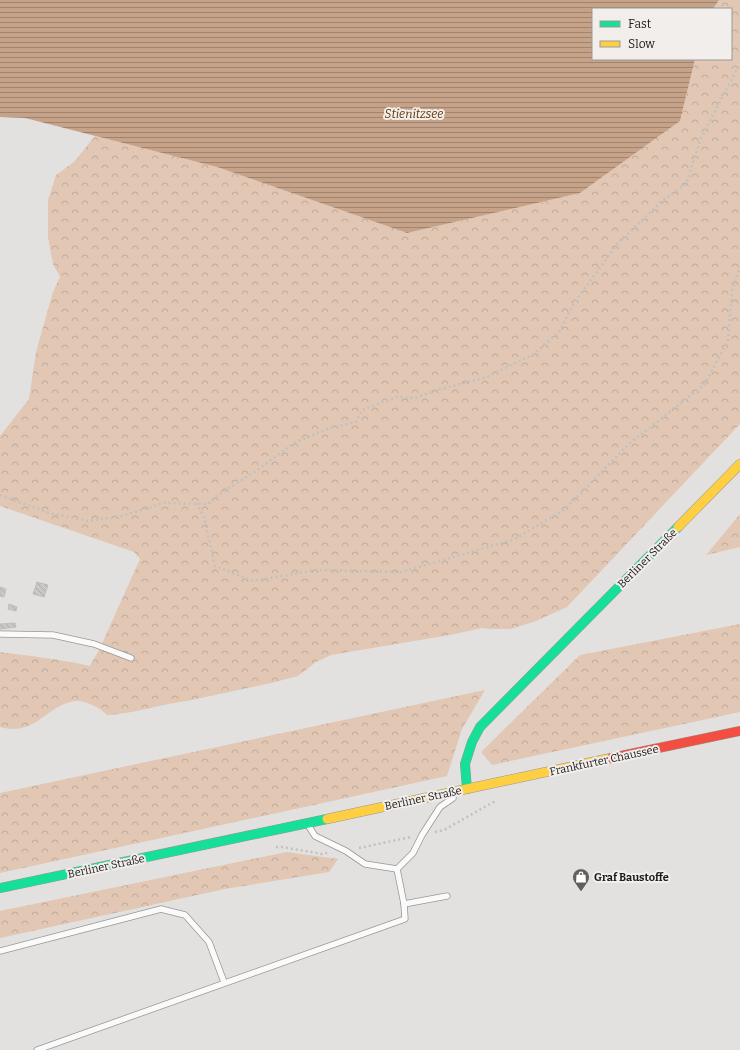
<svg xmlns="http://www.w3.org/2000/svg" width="740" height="1050" viewBox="0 0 740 1050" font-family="Bitter,serif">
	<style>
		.forest { fill: url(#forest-crowns) }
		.water { fill: url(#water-rules) }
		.building { fill: url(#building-back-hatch); stroke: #bfbebc }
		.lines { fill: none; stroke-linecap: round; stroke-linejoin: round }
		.lane-casing { stroke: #989795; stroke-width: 7 }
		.fast-casing { stroke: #989795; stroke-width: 10 }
		.slow-casing { stroke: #989795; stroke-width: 10 }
		.jam-casing { stroke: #989795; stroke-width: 10 }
		.path { stroke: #c1c1c1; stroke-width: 2.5; stroke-dasharray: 2 3; stroke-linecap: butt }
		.lane { stroke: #fbfafa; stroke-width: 5.5 }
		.fast { stroke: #16e098; stroke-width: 9 }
		.slow { stroke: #ffcf43; stroke-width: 9 }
		.jam { stroke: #f24e42; stroke-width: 9 }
		.labels { text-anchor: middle; stroke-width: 4; stroke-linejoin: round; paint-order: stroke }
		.street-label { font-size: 11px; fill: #1c1b1a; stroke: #f2eeeb }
		.poi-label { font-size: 11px; font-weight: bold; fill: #1c1b1a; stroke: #f2eeeb; text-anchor: start }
		.water-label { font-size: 12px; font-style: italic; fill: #633302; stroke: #f2eeeb }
	</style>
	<defs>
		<pattern id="forest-crowns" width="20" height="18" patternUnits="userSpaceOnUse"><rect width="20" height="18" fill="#e1c7b4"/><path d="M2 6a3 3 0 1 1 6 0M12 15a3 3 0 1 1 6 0" fill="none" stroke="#c0aa9a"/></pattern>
		<pattern id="water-rules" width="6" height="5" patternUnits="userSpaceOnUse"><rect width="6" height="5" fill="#c6a388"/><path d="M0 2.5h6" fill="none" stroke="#a0846e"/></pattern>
		<pattern id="building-back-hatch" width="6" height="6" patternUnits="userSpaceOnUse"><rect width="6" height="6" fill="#c9c8c6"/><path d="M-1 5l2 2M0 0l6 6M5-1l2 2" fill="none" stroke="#acabaa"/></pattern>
	</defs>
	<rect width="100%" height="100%" fill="#e3e1df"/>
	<g class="forest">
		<path d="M719,0H740V424L567,607L536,621L511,629H490L482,628L450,635L331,655L316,662L298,676L271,683L187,701C160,704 134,714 107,715C100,707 81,698 70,702C43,710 34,736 0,727V652C31,656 59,659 90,666L100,648L140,559L134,552L0,506V436L29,399L36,352L53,292L60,277L53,264L48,237V200L56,175L74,162L95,136L217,167L407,233L580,193L680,121L695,59H731V9H713Z"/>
		<path d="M740,514V547L706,555Z"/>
		<path d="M740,624V712L492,765L481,752L580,655Z"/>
		<path d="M485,690L462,729L447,776L0,873V793Z"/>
		<path d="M287,852L338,859L329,872L225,889L0,938V911Z"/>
	</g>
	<path class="water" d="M0,0H719L713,9H593V59H695L680,121L580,193L407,233L217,167L25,118L0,117Z"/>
	<g class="building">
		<path d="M37,582L48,585L44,597L33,594Z"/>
		<path d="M0,587L6,589L4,597L0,596Z"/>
		<path d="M9,604L17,607L16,611L8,609Z"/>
		<path d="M15,623L16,627L0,629V624Z"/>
	</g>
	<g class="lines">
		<g class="lane-casing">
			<g id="lane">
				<path d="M0,634L53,635L94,644L131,658"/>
				<path d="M308,825L315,836L346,851L365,864L397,869"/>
				<path d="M397,869L413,853L422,835L440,807L453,798"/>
				<path d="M404,904L447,896"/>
				<path d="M0,951L161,909L185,915L209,942L224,982"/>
				<path d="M37,1050L405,919L404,904L397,869"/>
			</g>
		</g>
		<g class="fast-casing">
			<g id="fast">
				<path d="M467,789L465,764L472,742L480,727L678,527"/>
				<path d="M0,888L327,819"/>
			</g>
		</g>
		<g class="slow-casing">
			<g id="slow">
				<path d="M678,527L740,464"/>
				<path d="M327,819L611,758"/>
			</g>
		</g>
		<g class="jam-casing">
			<path id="jam" d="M611,758L740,731"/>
		</g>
		<g class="path">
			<path d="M0,495L49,513L88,521L119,517L164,503L208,504L218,495L253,473L294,443L327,429L356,422L362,410L396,397L415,398L437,390L487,377L534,354L559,332L574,303L618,243L662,201L686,184L701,138L740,63"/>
			<path d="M196,503L204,517L215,566L253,581L316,570L402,572L515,539L565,509L630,443L704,385L728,341L732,291L740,266"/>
			<path d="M435,832L444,830L497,800"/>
			<path d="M276,847H282L322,854L327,853"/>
			<path d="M359,848L411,837"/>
		</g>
		<use href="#lane" class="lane"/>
		<use href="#fast" class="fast"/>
		<use href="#slow" class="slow"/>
		<use href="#jam" class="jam"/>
	</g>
	<defs>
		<g id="shop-pin" transform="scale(0.9)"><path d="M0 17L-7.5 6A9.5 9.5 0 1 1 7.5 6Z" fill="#62605f" stroke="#f2eeeb"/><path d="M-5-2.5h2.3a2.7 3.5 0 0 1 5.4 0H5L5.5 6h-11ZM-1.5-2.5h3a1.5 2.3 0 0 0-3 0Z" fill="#fff"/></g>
	</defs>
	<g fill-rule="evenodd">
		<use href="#shop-pin" x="581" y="877"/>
	</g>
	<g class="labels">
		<g class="street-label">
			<text transform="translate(647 558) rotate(-45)" y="4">Berliner Straße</text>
			<text transform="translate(604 760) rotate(-12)" y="4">Frankfurter Chaussee</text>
			<text transform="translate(423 798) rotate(-12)" y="4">Berliner Straße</text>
			<text transform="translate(106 866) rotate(-12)" y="4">Berliner Straße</text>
		</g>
		<g class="poi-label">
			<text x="594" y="881">Graf Baustoffe</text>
		</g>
		<g class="water-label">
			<text x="414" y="118">Stienitzsee</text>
		</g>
	</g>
	<rect x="592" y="8" width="140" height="52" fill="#f2eeeb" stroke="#9c9a97"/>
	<rect x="600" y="21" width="20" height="6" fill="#16e098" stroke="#9c9a97"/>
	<text x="628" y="28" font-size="12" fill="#1c1b1a">Fast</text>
	<rect x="600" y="41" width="20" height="6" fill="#ffcf43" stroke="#9c9a97"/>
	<text x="628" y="48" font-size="12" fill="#1c1b1a">Slow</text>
</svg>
